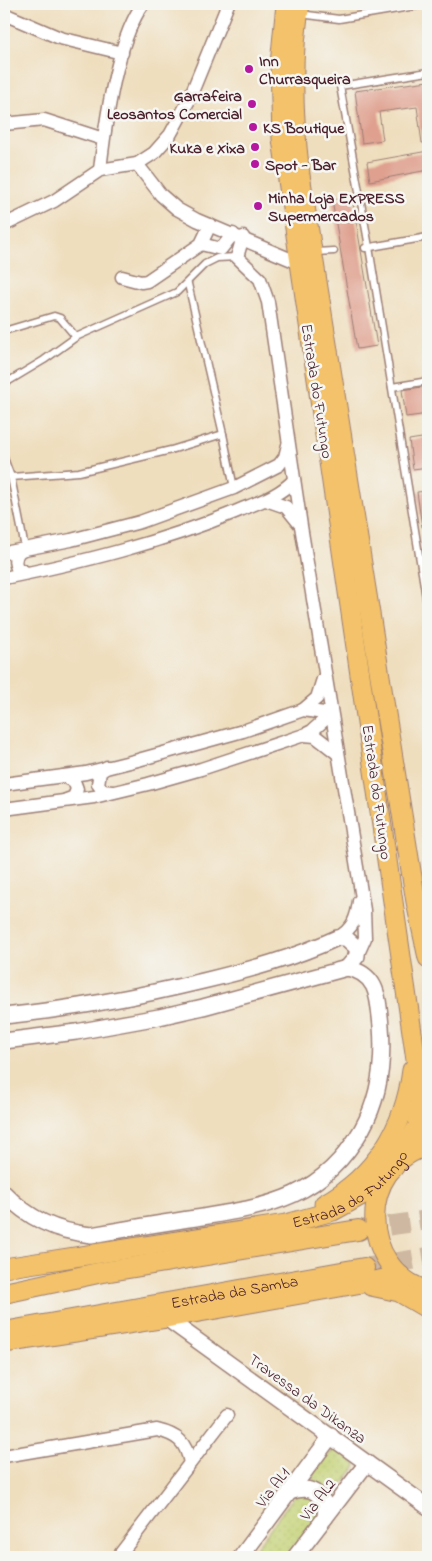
<svg xmlns="http://www.w3.org/2000/svg" width="432" height="1561" viewBox="0 0 432 1561" font-family="'Indie Flower',sans-serif">
	<style>
		.grass { fill: url(#grass-dots); stroke: #877850 }
		.building { fill: #dfa08f }
		.lines { fill: none; stroke-linecap: round; stroke-linejoin: round }
		.trunk-tunnel { stroke: #ceb8a1; stroke-width: 20; stroke-dasharray: 20 10; stroke-linecap: butt }
		.service-casing { stroke: #9c7e74; stroke-width: 9 }
		.minor-casing { stroke: #9c7e74; stroke-width: 15 }
		.tertiary-casing { stroke: #9c7e74; stroke-width: 18 }
		.primary-casing { stroke: #9c7e74; stroke-width: 21 }
		.trunk-casing { stroke: #9c7e74; stroke-width: 22 }
		.service { stroke: #fff; stroke-width: 6 }
		.minor { stroke: #fff; stroke-width: 12 }
		.tertiary { stroke: #fff; stroke-width: 15 }
		.primary { stroke: #f3c26a; stroke-width: 19 }
		.trunk { stroke: #f3c26a; stroke-width: 20 }
		.poi-dot { fill: #b5179e; stroke: #f6f6f2; stroke-width: 2 }
		.labels { text-anchor: middle; stroke-width: 5; stroke-linejoin: round; paint-order: stroke }
		.poi-label { font-size: 16px; font-weight: bold; fill: #4a1f2b; stroke: #f6f6f2; text-anchor: start }
		.street-label { font-size: 16px; fill: #4a1f2b; stroke: #f6f6f2 }
	</style>
	<defs>
		<pattern id="grass-dots" width="8" height="8" patternUnits="userSpaceOnUse" patternTransform="scale(1.25)"><rect width="8" height="8" fill="#c4d274"/><path d="M2 2h.1M6 6h.1" fill="none" stroke="#aab465" stroke-width="1.8" stroke-linecap="round"/></pattern>
	</defs>
	<rect width="100%" height="100%" fill="#f6f6f2"/>
	<filter id="ink" filterUnits="userSpaceOnUse"><feTurbulence type="fractalNoise" baseFrequency=".02" numOctaves="2"/><feDisplacementMap in="SourceGraphic" scale="10" xChannelSelector="R" yChannelSelector="G"/><feConvolveMatrix kernelMatrix="1 2 1 2 8 2 1 2 1" color-interpolation-filters="sRGB"/></filter>
	<filter id="wash" filterUnits="userSpaceOnUse"><feTurbulence type="fractalNoise" baseFrequency=".0096" numOctaves="4" result="noise"/><feDisplacementMap in="SourceGraphic" scale="20" xChannelSelector="R" yChannelSelector="G"/><feGaussianBlur stdDeviation="1.12" result="paint"/><feColorMatrix in="noise" values="0 0 0 0 0 0 0 0 0 0 0 0 0 0 0 0 0 1.4 0 .05"/><feComposite in="paint" operator="in"/></filter>
	<g filter="url(#wash)">
		<rect width="100%" height="100%" fill="#efdebe"/>
		<g class="grass">
			<path d="M334,1449L339,1450L356,1464L355,1468L333,1495L313,1482V1474Z"/>
			<path d="M305,1493L320,1504L321,1512L287,1557H249L296,1494Z"/>
		</g>
		<g id="blocks">
			<g class="building">
				<path d="M428,81V142L422,143L417,107L379,112L383,140L362,143L355,91Z"/>
				<path d="M428,151V170L370,181L367,162Z"/>
				<path d="M352,197L377,346L357,349L332,200Z"/>
				<path d="M428,386V414L406,417L402,390Z"/>
				<path d="M428,437V467L413,469L409,440Z"/>
				<path d="M428,491V526L422,527L417,492Z"/>
			</g>
		</g>
	</g>
	<g filter="url(#ink)">
		<use href="#blocks" fill-opacity="0" stroke="#9c7e74" stroke-width="1"/>
		<g class="lines">
			<g class="trunk-tunnel">
				<path d="M359,1230L428,1220"/>
				<path d="M364,1268L428,1257"/>
			</g>
			<g class="service-casing">
				<g id="service">
					<path d="M300,14L339,19L427,4"/>
					<path d="M428,72L340,86L369,247L428,610"/>
					<path d="M365,248L428,237"/>
					<path d="M315,252L334,251"/>
					<path d="M188,284L223,434"/>
					<path d="M4,331L54,316L60,318L76,337"/>
					<path d="M4,384L44,360L76,337L177,292L205,264L217,258L237,257"/>
					<path d="M392,387L428,381"/>
					<path d="M4,458L11,477L79,472L171,450L223,434L234,488"/>
					<path d="M11,477L25,548"/>
				</g>
			</g>
			<g class="minor-casing">
				<g id="minor">
					<path d="M4,14L60,38L122,53"/>
					<path d="M4,124L44,120L103,139"/>
					<path d="M137,164L161,195L177,209L197,220L299,263"/>
					<path d="M100,170C105,125 117,40 143,4"/>
					<path d="M4,225L54,201L100,170L137,164L154,153L170,135L188,102L228,4"/>
					<path d="M243,237L237,257L260,279L268,302L301,526L364,910L365,938L357,956"/>
					<path d="M201,244L221,249L233,234"/>
					<path d="M122,277L141,282L147,281L201,244L210,225"/>
					<path d="M266,500L286,507L299,523"/>
					<path d="M25,548C16,552 13,559 17,568L27,573"/>
					<path d="M4,553L71,540L140,522L234,488L279,465L285,457L288,445"/>
					<path d="M4,578C83,562 160,543 235,512C256,503 278,497 294,480"/>
					<path d="M303,710L317,698L323,679"/>
					<path d="M304,735L315,736L337,753"/>
					<path d="M107,767L100,772L98,784L103,791L112,792"/>
					<path d="M63,776L74,781L77,789L74,797L66,800"/>
					<path d="M4,784L86,773L138,760L243,731L303,710L331,714"/>
					<path d="M4,809L94,797L148,784L201,769L304,735L312,731L331,714"/>
					<path d="M337,938C353,929 357,918 359,901"/>
					<path d="M4,1456L157,1430C178,1435 186,1442 190,1463"/>
					<path d="M118,1557L227,1415"/>
				</g>
			</g>
			<g class="tertiary-casing">
				<g id="tertiary">
					<path d="M4,1016C71,1009 137,997 203,981C249,970 294,958 337,938H346L357,948V956L347,968L203,1007L159,1017L76,1032L4,1041"/>
					<path d="M4,1193C29,1219 55,1231 91,1235C126,1229 161,1223 196,1218C269,1206 322,1199 362,1129C380,1097 384,1063 381,1026C378,999 379,974 347,968"/>
					<path d="M166,1318L428,1507"/>
					<path d="M290,1492C308,1486 316,1489 326,1505L325,1518"/>
					<path d="M241,1557L331,1436"/>
					<path d="M295,1557L367,1463"/>
				</g>
			</g>
			<g class="primary-casing">
				<g id="primary">
					<path d="M300,4C290,60 293,118 300,175L416,902L428,958"/>
					<path d="M428,1146C356,1165 358,1270 428,1291"/>
					<path d="M324,1204C375,1176 405,1128 412,1070"/>
					<path id="s1" d="M4,1268L286,1224L333,1211L371,1190L394,1167L418,1126L421,1094L282,139L280,64L286,4"/>
					<path d="M371,1286L399,1292L428,1309"/>
					<path d="M4,1343L166,1318L401,1276"/>
				</g>
			</g>
			<g class="trunk-casing">
				<g id="trunk">
					<path d="M4,1293L98,1273L358,1230"/>
					<path id="s2" d="M4,1332L364,1268"/>
				</g>
			</g>
			<use href="#service" class="service"/>
			<use href="#minor" class="minor"/>
			<use href="#tertiary" class="tertiary"/>
			<use href="#primary" class="primary"/>
			<use href="#trunk" class="trunk"/>
		</g>
	</g>
	<g class="poi-dot">
		<circle cx="249" cy="69" r="5"/>
		<circle cx="252" cy="104" r="5"/>
		<circle cx="253" cy="127" r="5"/>
		<circle cx="255" cy="147" r="5"/>
		<circle cx="255" cy="164" r="5"/>
		<circle cx="258" cy="206" r="5"/>
	</g>
	<g class="labels">
		<g class="poi-label">
			<text x="259" y="66">Inn<tspan x="259" dy="18">Churrasqueira</tspan></text>
			<text x="242" y="101" text-anchor="end">Garrafeira<tspan x="242" dy="18">Leosantos Comercial</tspan></text>
			<text x="263" y="133">KS Boutique</text>
			<text x="245" y="153" text-anchor="end">Kuka e Xixa</text>
			<text x="265" y="170">Spot - Bar</text>
			<text x="268" y="203">Minha Loja EXPRESS<tspan x="268" dy="18">Supermercados</tspan></text>
		</g>
		<g class="street-label">
			<text transform="translate(318 391) rotate(81)" y="6">Estrada do Futungo</text>
			<text transform="translate(378 792) rotate(82)" y="6">Estrada do Futungo</text>
			<text dy="6" stroke="none"><textPath href="#s1" startOffset="360">Estrada do Futungo</textPath></text>
			<text dy="6" stroke="none"><textPath href="#s2" startOffset="234">Estrada da Samba</textPath></text>
			<text transform="translate(308 1398) rotate(36)" y="6">Travessa da Dikanza</text>
			<text transform="translate(272 1487) rotate(-53)" y="6">Via AL1</text>
			<text transform="translate(317 1499) rotate(-53)" y="6">Via AL2</text>
		</g>
	</g>
	<rect width="432" height="1561" fill="none" stroke="#f6f6f2" stroke-width="20"/>
</svg>
